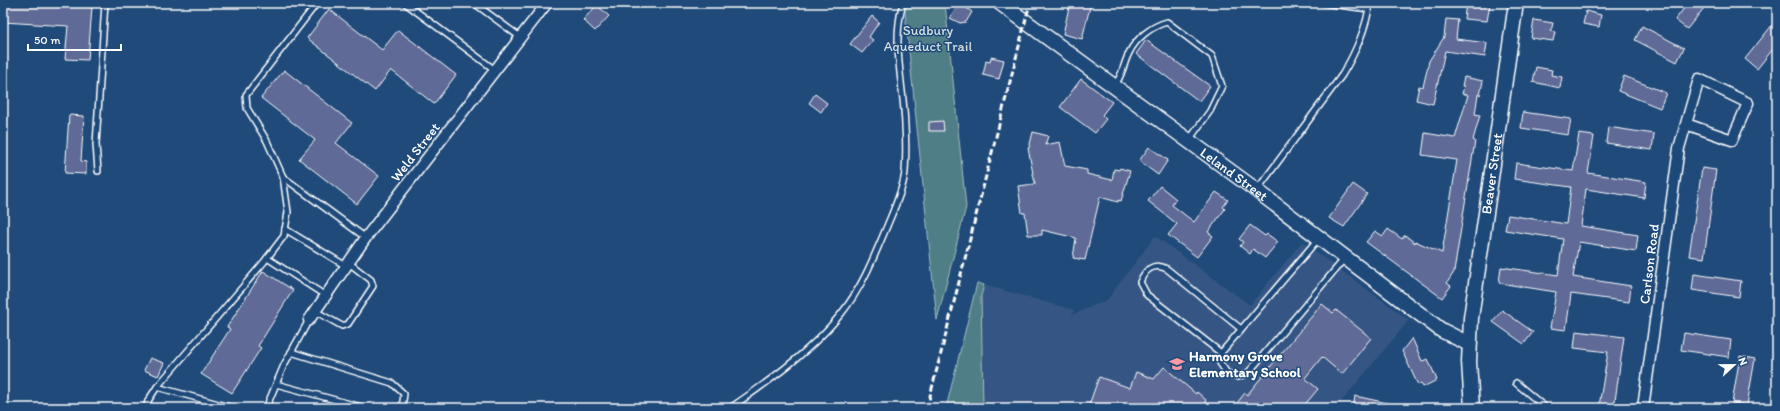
<svg xmlns="http://www.w3.org/2000/svg" width="1780" height="411" viewBox="0 0 1780 411" font-family="Itim,sans-serif">
	<style>
		.built { fill: #365784 }
		.green { fill: #507e87; stroke: #a8bec3 }
		.building { fill: #5e6b96; stroke: #fff }
		.lines { fill: none; stroke-linecap: round; stroke-linejoin: round }
		.lane-casing { stroke: #fff; stroke-width: 8 }
		.street-casing { stroke: #fff; stroke-width: 13 }
		.secondary-casing { stroke: #fff; stroke-width: 17 }
		.lane { stroke: #1f4a7a; stroke-width: 5 }
		.street { stroke: #1f4a7a; stroke-width: 10 }
		.secondary { stroke: #1f4a7a; stroke-width: 14 }
		.rail { stroke: #fff; stroke-width: 3; stroke-dasharray: 6 3; stroke-linecap: butt }
		.labels { text-anchor: middle; stroke-width: 3; stroke-linejoin: round; paint-order: stroke }
		.park-label { font-size: 14px; fill: #d3dfe1; stroke: #1f4a7a }
		.street-label { font-size: 14px; fill: #fff; stroke: #1f4a7a }
		.poi-label { font-size: 14px; font-weight: bold; fill: #fff; stroke: #1f4a7a; text-anchor: start }
	</style>
	<rect width="100%" height="100%" fill="#1f4a7a"/>
	<filter id="ink" filterUnits="userSpaceOnUse"><feTurbulence type="fractalNoise" baseFrequency=".025" numOctaves="2"/><feDisplacementMap in="SourceGraphic" scale="8" xChannelSelector="R" yChannelSelector="G"/><feConvolveMatrix kernelMatrix="1 2 1 2 8 2 1 2 1" color-interpolation-filters="sRGB"/></filter>
	<g filter="url(#ink)">
		<path class="built" d="M1155,236L1250,305L1302,242L1409,320L1336,408H983L981,296L984,285L1074,310L1072,315L1107,300Z"/>
		<g class="green">
			<path d="M904,3H945L966,207L937,320Z"/>
			<path d="M977,283L984,285L981,296L983,408H946Z"/>
		</g>
		<g class="building">
			<path d="M3,3H55L92,7L88,60L65,59L68,26L3,22Z"/>
			<path d="M960,3L972,12L966,22L960,23L950,18Z"/>
			<path d="M1070,3H1091L1082,39L1063,34Z"/>
			<path d="M1466,3L1490,4L1487,21L1464,19Z"/>
			<path d="M1688,3H1708L1687,29L1675,20Z"/>
			<path d="M597,5L609,16L595,31L583,20Z"/>
			<path d="M329,9L382,50L398,30L456,75L434,104L391,70L375,91L307,38Z"/>
			<path d="M1586,11L1601,15L1599,27L1583,24Z"/>
			<path d="M872,16L879,22L869,37L873,40L862,53L850,44Z"/>
			<path d="M1446,19L1458,20L1456,39L1487,43L1485,57L1445,51L1433,104L1416,100L1419,86L1423,87L1429,61L1444,37Z"/>
			<path d="M1777,19V44L1757,69L1745,59Z"/>
			<path d="M1534,20L1553,23L1551,31L1555,32L1553,41L1531,38Z"/>
			<path d="M1642,26L1684,48L1677,62L1635,40Z"/>
			<path d="M1146,40L1210,86L1199,101L1136,54Z"/>
			<path d="M991,57L1004,60L999,79L983,75L986,61L990,62Z"/>
			<path d="M1536,67L1552,70L1551,75L1562,77L1560,88L1533,82Z"/>
			<path d="M284,70L352,123L336,143L379,176L357,204L299,159L315,140L261,98Z"/>
			<path d="M1624,76L1666,93L1660,108L1618,91Z"/>
			<path d="M1464,77L1483,81L1480,95L1478,94L1475,114L1480,115L1473,140L1475,141L1454,272L1447,283L1451,286L1442,298L1366,242L1375,231L1383,236L1388,229L1402,239L1405,235L1415,243V241L1442,253L1457,160L1422,155L1425,133L1455,138L1468,95L1462,94L1464,86H1462Z"/>
			<path d="M1081,79L1112,102L1102,115L1106,119L1095,133L1060,107Z"/>
			<path d="M815,94L827,103L821,112L809,103Z"/>
			<path d="M1523,112L1571,119L1568,135L1521,128Z"/>
			<path d="M69,115L84,116L81,161L86,162V174L65,173Z"/>
			<path d="M943,121L944,131H929V122Z"/>
			<path d="M1608,127L1654,134L1652,150L1606,143Z"/>
			<path d="M1033,132L1048,136L1045,145L1060,142L1065,166L1087,170V174L1112,180L1114,169L1119,170L1120,168L1130,171L1121,201L1118,200V202L1100,197L1085,260L1073,258L1076,238L1042,230V235H1028L1025,213H1022L1018,186L1035,184L1028,148H1029Z"/>
			<path d="M1579,134L1594,136L1588,173L1646,182L1644,198L1586,189L1581,226L1638,235L1636,251L1579,242L1573,277L1631,286L1629,302L1571,294L1566,330L1550,328L1556,292L1499,283L1501,267L1558,275L1563,239L1505,230L1508,215L1566,224L1571,187L1514,179L1516,163L1573,171Z"/>
			<path d="M1149,147L1168,160L1158,175L1139,161Z"/>
			<path d="M1702,168L1716,170L1704,258L1689,256Z"/>
			<path d="M1353,184L1367,194L1344,227L1329,218Z"/>
			<path d="M1160,186L1176,199L1172,205L1194,222L1216,192L1228,200L1223,207L1225,209L1208,232L1213,236L1197,257L1168,235L1177,224L1148,201Z"/>
			<path d="M1250,225L1265,236L1267,234L1278,242L1265,258L1253,249L1250,254L1240,246L1243,242L1239,239Z"/>
			<path d="M263,271L293,290L258,346L261,348L232,393L201,374L230,329L227,327Z"/>
			<path d="M1694,274L1741,281L1739,297L1692,290Z"/>
			<path d="M1322,304L1333,313L1336,310L1371,338L1342,374L1322,357L1305,378L1318,389L1302,408H1233L1245,393L1247,395Z"/>
			<path d="M1502,310L1533,332L1524,344L1493,322Z"/>
			<path d="M1576,331L1624,337L1614,408L1599,406L1608,352L1574,348Z"/>
			<path d="M1684,333L1731,340L1729,357L1681,350Z"/>
			<path d="M1412,338L1422,361L1428,359L1437,380L1423,387L1421,383L1418,385L1402,351Z"/>
			<path d="M1740,356L1755,359L1747,405L1732,403Z"/>
			<path d="M150,358L164,363L158,376L144,370Z"/>
			<path d="M1164,367L1196,394L1197,392L1206,400L1205,402L1213,408H1088L1099,377L1130,388L1136,372L1154,379Z"/>
			<path d="M1355,396L1392,404L1391,408H1353Z"/>
		</g>
		<g class="lines">
			<g class="lane-casing">
				<g id="lane">
					<path d="M405,3L495,70"/>
					<path d="M474,3L520,37"/>
					<path d="M1323,3L1369,9"/>
					<path d="M1115,85C1123,74 1123,65 1129,53C1136,38 1152,26 1167,22L1212,56L1222,86L1210,111L1189,140"/>
					<path d="M98,171L96,144L105,3"/>
					<path d="M283,177L366,238"/>
					<path d="M1257,190L1342,75C1356,52 1366,29 1370,3"/>
					<path d="M285,229L346,266"/>
					<path d="M1318,239L1221,353L1220,363L1227,373L1238,377L1248,373L1345,258"/>
					<path d="M267,258L326,296"/>
					<path d="M315,311L342,326L348,324L373,286L371,280L349,263"/>
					<path d="M291,352L392,383L404,394L402,408"/>
					<path d="M1221,353L1147,295L1140,282C1145,270 1153,262 1167,269L1241,329"/>
					<path d="M1516,383L1546,408"/>
					<path d="M276,384L365,408"/>
					<path d="M157,387L233,408"/>
					<path d="M146,408L148,401L157,387L264,262L284,236L288,212L283,177L267,141L247,108L246,95L317,3"/>
					<path d="M266,408L284,365L309,320"/>
					<path d="M730,408C769,382 811,351 841,314C862,288 874,257 887,226C894,209 903,190 905,172C906,157 906,141 905,126C904,86 891,43 903,3"/>
				</g>
			</g>
			<g class="street-casing">
				<g id="street">
					<path d="M309,320L367,236L547,3"/>
					<path d="M1643,408L1679,148L1699,79L1748,103L1732,140L1686,124"/>
				</g>
			</g>
			<g class="secondary-casing">
				<g id="secondary">
					<path id="s1" d="M1000,3L1256,190L1441,330L1469,344"/>
					<path id="s2" d="M1472,408L1469,362L1471,318L1516,3"/>
				</g>
			</g>
			<use href="#lane" class="lane"/>
			<use href="#street" class="street"/>
			<use href="#secondary" class="secondary"/>
			<path class="rail" d="M927,408L1030,3"/>
		</g>
	</g>
	<defs>
		<g id="school-bare" transform="scale(1.2)"><path d="M0-5L7-2L0 1L-7-2ZM-4 1L0 2.5L4 1V4Q0 6-4 4Z" fill="#ff9aa2" stroke="#1f4a7a" stroke-width="2.5" paint-order="stroke"/></g>
	</defs>
	<g fill-rule="evenodd">
		<use href="#school-bare" x="1177" y="364"/>
	</g>
	<g class="labels">
		<g class="park-label">
			<text x="928" y="35">Sudbury<tspan x="928" dy="16">Aqueduct Trail</tspan></text>
		</g>
		<g class="street-label">
			<text transform="translate(415 152) rotate(-52)" y="5">Weld Street</text>
			<text dy="5" stroke="none"><textPath href="#s2" startOffset="236">Beaver Street</textPath></text>
			<text dy="5" stroke="none"><textPath href="#s1" startOffset="290">Leland Street</textPath></text>
			<text transform="translate(1649 264) rotate(-83)" y="5">Carlson Road</text>
		</g>
		<g class="poi-label">
			<text x="1189" y="361">Harmony Grove<tspan x="1189" dy="16">Elementary School</tspan></text>
		</g>
	</g>
	<rect width="1780" height="411" fill="none" stroke="#1f4a7a" stroke-width="16"/>
	<rect x="8" y="8" width="1764" height="395" fill="none" stroke="#fff" stroke-width="1.5" filter="url(#ink)"/>
	<g transform="translate(1734 365) rotate(68)" stroke="#1f4a7a" stroke-width="3" paint-order="stroke">
	<path d="M0-3L7 15L0 10L-7 15Z" fill="#ffffff"/>
	<text y="-6" font-size="11" font-weight="bold" text-anchor="middle" fill="#ffffff">N</text>
	</g>
	<path d="M28 44v6h93v-6" fill="none" stroke="#ffffff" stroke-width="2"/>
	<text x="34" y="44" font-size="12" fill="#ffffff" stroke="#1f4a7a" stroke-width="3" paint-order="stroke">50 m</text>
</svg>
